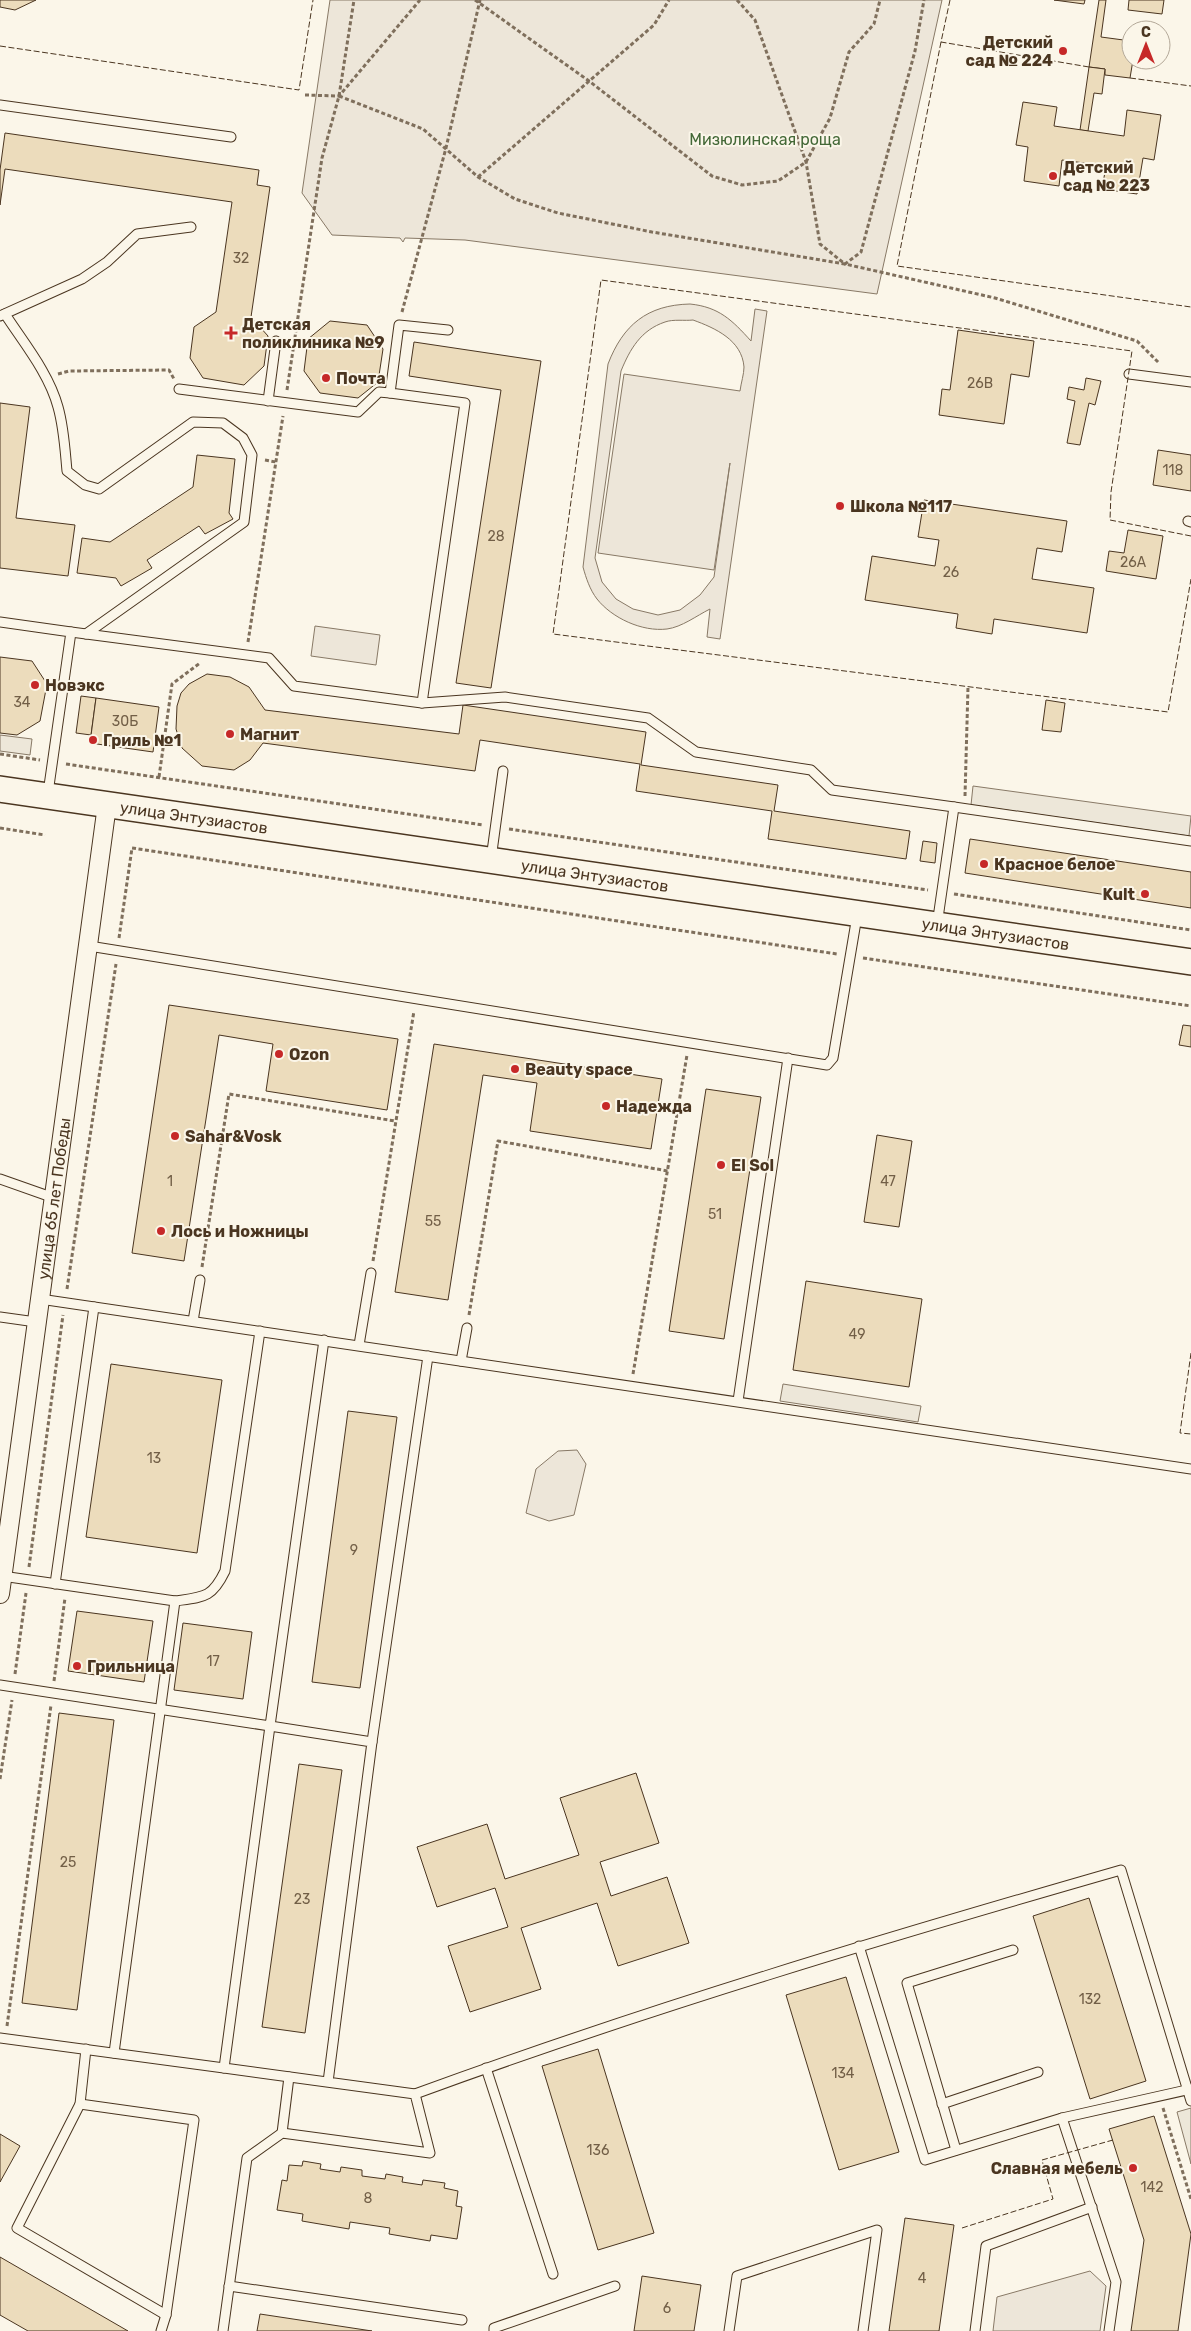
<svg xmlns="http://www.w3.org/2000/svg" width="1191" height="2331" viewBox="0 0 1191 2331" font-family="Rubik,sans-serif">
	<style>
		.green { fill: #ede6d9; stroke: #887966; fill-rule: evenodd }
		.parking { fill: #ede7d9; stroke: #887966 }
		.building { fill: #ecdcbc; stroke: #4a3520 }
		.lines { fill: none; stroke-linecap: round; stroke-linejoin: round }
		.lane-casing { stroke: #4a3520; stroke-width: 11 }
		.street-casing { stroke: #4a3520; stroke-width: 20 }
		.secondary-casing { stroke: #4a3520; stroke-width: 28 }
		.path { stroke: #7f6f5c; stroke-width: 3; stroke-dasharray: 4 2.5; stroke-linecap: butt }
		.lane { stroke: #fbf6e9; stroke-width: 9 }
		.street { stroke: #fbf6e9; stroke-width: 18 }
		.secondary { stroke: #fbf6e9; stroke-width: 25 }
		.fence { stroke: #4a3520; stroke-width: 1; stroke-dasharray: 6 2.5; stroke-linecap: butt }
		.poi-dot { fill: #c62828; stroke: #fbf6e9; stroke-width: 2 }
		.labels { text-anchor: middle; stroke-width: 4; stroke-linejoin: round; paint-order: stroke }
		.number-label { font-size: 14px; fill: #725f47 }
		.poi-label { font-size: 16px; font-weight: bold; fill: #4a3520; stroke: #fbf6e9; text-anchor: start }
		.park-label { font-size: 16px; fill: #436837; stroke: #fbf6e9 }
		.street-label { font-size: 16px; fill: #4a3520; stroke: #fbf6e9 }
	</style>
	<rect width="100%" height="100%" fill="#fbf6e9"/>
	<g class="green">
		<path d="M330,0H942L877,294L465,240L405,238L403,242L400,238L332,235L302,193Z"/>
		<path d="M690,304C719,307 732,320 751,341L755,309L767,311L720,639L707,637L710,609C696,616 682,627 667,629C642,632 612,618 597,599C590,590 586,578 583,567L608,364C623,325 647,305 690,304ZM693,320C715,328 742,340 744,367C744,374 741,383 740,391L624,374L598,553L714,570L730,463L714,577L700,595L680,610L658,615L633,609L616,599L602,582L595,558L621,371C630,349 641,330 665,322C673,319 685,321 693,320Z"/>
		<path d="M315,626L380,635L376,665L311,656Z"/>
		<path d="M577,1450L586,1464L574,1515L549,1521L526,1513L536,1469L558,1451Z"/>
		<path d="M1090,2271L1106,2286L1100,2331H993L997,2297Z"/>
	</g>
	<g class="parking">
		<path d="M0,735L32,739L30,755L0,751Z"/>
		<path d="M973,786L1191,816L1189,836L971,805Z"/>
		<path d="M783,1384L921,1406L918,1422L780,1401Z"/>
		<path d="M1191,2108V2164L1177,2112Z"/>
	</g>
	<g class="building">
		<path d="M0,0H36L15,10L0,7Z"/>
		<path d="M1054,0H1085L1084,4Z"/>
		<path d="M1099,0H1106L1101,37L1131,41V60H1133L1130,78L1105,75V69L1089,67Z"/>
		<path d="M1129,0H1164L1162,14L1128,10Z"/>
		<path d="M1089,67L1105,69L1102,94L1094,93L1088,131L1080,130Z"/>
		<path d="M1023,102L1057,107L1054,126L1124,136L1127,110L1161,115L1154,160L1143,158L1137,194L1102,189L1106,166L1062,160L1059,186L1024,181L1028,147L1016,145Z"/>
		<path d="M5,133L259,170L257,185L270,187L251,317L268,336L264,366L244,385L203,378L190,358L194,327L216,312L232,202L5,169L0,205V170Z"/>
		<path d="M330,321L367,325L383,349L378,382L358,398L320,393L304,371L308,339Z"/>
		<path d="M958,330L1034,341L1029,377L1011,374L1004,424L939,415L942,389L950,390Z"/>
		<path d="M414,342L541,361L491,688L456,683L501,390L409,376Z"/>
		<path d="M1086,378L1101,381L1095,405L1089,403L1080,445L1067,443L1075,401L1067,399L1069,387L1084,390Z"/>
		<path d="M0,403L30,407L16,518L75,525L68,576L0,568Z"/>
		<path d="M1158,450L1191,455V491L1153,485Z"/>
		<path d="M197,455L235,459L229,513L233,519L205,534L199,526L147,560L152,568L121,586L116,578L77,573L82,538L110,542L193,487Z"/>
		<path d="M924,500L1067,521L1062,552L1037,548L1032,579L1094,588L1087,633L994,619L992,634L956,628L958,614L865,600L872,556L935,566L939,540L918,537Z"/>
		<path d="M1128,530L1163,536L1156,579L1106,571L1109,551L1124,553Z"/>
		<path d="M0,657L32,661L47,684L40,721L17,735L0,733Z"/>
		<path d="M207,674L230,677L249,687L265,710L459,734L463,705L646,732L641,765L778,785L774,811L910,831L906,859L768,839L772,811L636,791L640,764L480,740L475,771L263,743L250,760L234,770L202,766L182,748L176,729L177,706L181,693L189,684Z"/>
		<path d="M81,696L96,698L91,735L76,733Z"/>
		<path d="M96,698L159,707L153,752L90,743Z"/>
		<path d="M1046,700L1065,703L1061,732L1042,730Z"/>
		<path d="M970,839L1191,872V908L965,873Z"/>
		<path d="M923,841L937,843L935,863L920,861Z"/>
		<path d="M169,1005L398,1039L387,1110L266,1091L273,1044L219,1035L184,1261L132,1253Z"/>
		<path d="M1183,1025L1191,1026V1047L1179,1045Z"/>
		<path d="M434,1044L662,1079L651,1149L530,1131L537,1083L483,1075L448,1300L395,1292Z"/>
		<path d="M706,1089L761,1097L724,1339L669,1331Z"/>
		<path d="M877,1135L912,1141L899,1227L864,1222Z"/>
		<path d="M806,1281L922,1299L909,1387L793,1370Z"/>
		<path d="M111,1364L222,1380L197,1553L86,1537Z"/>
		<path d="M348,1411L397,1417L360,1688L312,1682Z"/>
		<path d="M77,1611L153,1621L144,1682L68,1671Z"/>
		<path d="M183,1623L252,1632L243,1699L174,1690Z"/>
		<path d="M59,1713L114,1720L77,2010L22,2003Z"/>
		<path d="M299,1764L342,1770L305,2033L262,2027Z"/>
		<path d="M636,1773L659,1843L600,1862L611,1896L667,1877L689,1943L618,1966L597,1903L521,1928L541,1989L470,2012L448,1946L508,1927L495,1888L437,1907L417,1847L487,1824L505,1879L579,1855L560,1798Z"/>
		<path d="M1089,1898L1146,2081L1090,2099L1033,1916Z"/>
		<path d="M846,1977L899,2152L839,2170L786,1995Z"/>
		<path d="M598,2049L654,2233L598,2250L542,2066Z"/>
		<path d="M1154,2116L1191,2234L1178,2331H1131L1144,2240L1109,2129Z"/>
		<path d="M0,2134L20,2146L0,2182Z"/>
		<path d="M303,2161L321,2164L320,2169L340,2172L341,2167L362,2170V2176L385,2179L386,2174L403,2177L402,2182L422,2185L423,2180L445,2183L444,2188L458,2191L456,2206L462,2207L457,2239L431,2235L430,2241L389,2234L390,2228L350,2222L349,2229L302,2221L303,2214L277,2210L282,2180L287,2181L289,2165L302,2166Z"/>
		<path d="M905,2218L954,2225L939,2331H889Z"/>
		<path d="M0,2257L128,2331H28L0,2315Z"/>
		<path d="M642,2276L701,2285L694,2331H634Z"/>
		<path d="M260,2314L372,2331H257Z"/>
	</g>
	<g class="lines">
		<g class="lane-casing">
			<g id="lane">
				<path d="M0,105L231,137"/>
				<path d="M5,314C23,342 49,373 58,407C64,428 65,450 67,471L85,485L99,489L193,422L223,423L243,438L252,455L244,522L86,634"/>
				<path d="M0,316L82,279L107,262L137,234L191,227"/>
				<path d="M1129,374L1191,382"/>
				<path d="M179,389L358,412L379,392L390,393"/>
				<path d="M268,401L276,341"/>
				<path d="M1188,521L1191,522"/>
				<path d="M0,622L71,632L48,793"/>
				<path d="M71,632L269,658L294,686L422,703L505,697L648,718L696,752L811,770L832,790L954,807L937,925"/>
				<path d="M422,703L465,403L390,393L399,325L448,330"/>
				<path d="M954,807L1191,841"/>
				<path d="M491,859L503,771"/>
				<path d="M89,946L827,1065L833,1058L857,916"/>
				<path d="M0,1179L54,1198"/>
				<path d="M40,1299L1191,1469"/>
				<path d="M0,1317L36,1322"/>
				<path d="M193,1321L200,1280"/>
				<path d="M359,1345L371,1273"/>
				<path d="M461,1361L467,1328"/>
				<path d="M738,1401L788,1058"/>
				<path d="M2,1576L175,1601C204,1597 212,1598 225,1571L260,1331"/>
				<path d="M55,1584L94,1307"/>
				<path d="M0,1685L270,1726L324,1340"/>
				<path d="M372,1742L428,1356"/>
				<path d="M859,1946L925,2160L1062,2118L1191,2089"/>
				<path d="M0,2038L224,2068"/>
				<path d="M86,2049L80,2104L17,2228L166,2315"/>
				<path d="M114,2053L175,1601"/>
				<path d="M486,2068L553,2274"/>
				<path d="M415,2094C647,2009 884,1938 1121,1870L1191,2101"/>
				<path d="M80,2104L194,2120L166,2315L161,2331"/>
				<path d="M942,2104L1038,2072"/>
				<path d="M1062,2118L1116,2282L1109,2331"/>
				<path d="M282,2133L289,2077"/>
				<path d="M956,2150L907,1983L1013,1950"/>
				<path d="M229,2286L462,2320"/>
				<path d="M223,2331L247,2158L282,2133L430,2153L415,2094L224,2068L270,1726L372,1742L328,2082"/>
				<path d="M494,2331V2328L615,2286"/>
				<path d="M729,2331L737,2276L877,2230L863,2331"/>
				<path d="M975,2331L986,2246L1092,2207"/>
			</g>
		</g>
		<g class="street-casing">
			<g id="street">
				<path id="s1" d="M0,1594L107,805"/>
			</g>
		</g>
		<g class="secondary-casing">
			<g id="secondary">
				<path id="s2" d="M0,789L1191,962"/>
			</g>
		</g>
		<g class="path">
			<path d="M475,0L589,81L712,176L742,185L778,181L806,162L830,118L849,52L874,24L880,0"/>
			<path d="M737,0L755,20L806,162L820,244L845,264L861,252L915,51L924,0"/>
			<path d="M305,95L339,96L420,0"/>
			<path d="M339,96L423,129L478,177L515,199L558,213L652,232L845,264L995,298L1137,341L1159,363"/>
			<path d="M478,177L654,25L669,0"/>
			<path d="M402,312L446,148L480,0"/>
			<path d="M58,374L69,371L169,370L174,379"/>
			<path d="M287,390L322,158L339,96L354,0"/>
			<path d="M265,460L276,462"/>
			<path d="M248,642L283,416"/>
			<path d="M0,754L40,760"/>
			<path d="M66,764L483,825"/>
			<path d="M159,777L172,684L200,663"/>
			<path d="M965,796L968,687"/>
			<path d="M0,828L45,835"/>
			<path d="M509,829L928,890"/>
			<path d="M954,894L1191,930"/>
			<path d="M119,938L132,848L837,954"/>
			<path d="M863,958L1191,1006"/>
			<path d="M373,1261L414,1011"/>
			<path d="M202,1267L229,1094L395,1121"/>
			<path d="M67,1289L116,964"/>
			<path d="M469,1315L498,1141L668,1171"/>
			<path d="M633,1374L687,1055"/>
			<path d="M29,1567L63,1315"/>
			<path d="M15,1674L26,1593"/>
			<path d="M54,1681L65,1598"/>
			<path d="M0,1779L12,1700"/>
			<path d="M7,2026L51,1705"/>
			<path d="M1163,2108L1191,2199"/>
		</g>
		<use href="#lane" class="lane"/>
		<use href="#street" class="street"/>
		<use href="#secondary" class="secondary"/>
		<g class="fence">
			<path d="M950,0L941,42L1089,67"/>
			<path d="M941,42L897,266L1191,307"/>
			<path d="M0,46L299,90L313,0"/>
			<path d="M1130,78L1191,86"/>
			<path d="M1191,536L1110,520L1111,492L1132,351L601,280L553,634L1168,712L1191,579"/>
			<path d="M1191,1353L1180,1433L1191,1434"/>
			<path d="M962,2228L1053,2199L1042,2160L1113,2140"/>
		</g>
	</g>
	<g class="poi-dot">
		<circle cx="1063" cy="51" r="5"/>
		<circle cx="1053" cy="176" r="5"/>
		<path d="M228.5 325.5h5v5h5v5h-5v5h-5v-5h-5v-5h5z"/>
		<circle cx="326" cy="378" r="5"/>
		<circle cx="840" cy="506" r="5"/>
		<circle cx="35" cy="685" r="5"/>
		<circle cx="230" cy="734" r="5"/>
		<circle cx="93" cy="740" r="5"/>
		<circle cx="984" cy="864" r="5"/>
		<circle cx="1145" cy="894" r="5"/>
		<circle cx="279" cy="1054" r="5"/>
		<circle cx="515" cy="1069" r="5"/>
		<circle cx="606" cy="1106" r="5"/>
		<circle cx="175" cy="1136" r="5"/>
		<circle cx="721" cy="1165" r="5"/>
		<circle cx="161" cy="1231" r="5"/>
		<circle cx="77" cy="1666" r="5"/>
		<circle cx="1133" cy="2168" r="5"/>
	</g>
	<g class="labels">
		<g class="number-label">
			<text x="241" y="263">32</text>
			<text x="980" y="388">26В</text>
			<text x="1173" y="475">118</text>
			<text x="496" y="541">28</text>
			<text x="1133" y="567">26А</text>
			<text x="951" y="577">26</text>
			<text x="22" y="707">34</text>
			<text x="125" y="726">30Б</text>
			<text x="170" y="1186">1</text>
			<text x="888" y="1186">47</text>
			<text x="715" y="1219">51</text>
			<text x="433" y="1226">55</text>
			<text x="857" y="1339">49</text>
			<text x="154" y="1463">13</text>
			<text x="354" y="1555">9</text>
			<text x="213" y="1666">17</text>
			<text x="68" y="1867">25</text>
			<text x="302" y="1904">23</text>
			<text x="1090" y="2004">132</text>
			<text x="843" y="2078">134</text>
			<text x="598" y="2155">136</text>
			<text x="1152" y="2192">142</text>
			<text x="368" y="2203">8</text>
			<text x="922" y="2283">4</text>
			<text x="667" y="2313">6</text>
		</g>
		<g class="poi-label">
			<text x="1053" y="48" text-anchor="end">Детский<tspan x="1053" dy="18">сад № 224</tspan></text>
			<text x="1063" y="173">Детский<tspan x="1063" dy="18">сад № 223</tspan></text>
			<text x="242" y="330">Детская<tspan x="242" dy="18">поликлиника №9</tspan></text>
			<text x="336" y="384">Почта</text>
			<text x="850" y="512">Школа №117</text>
			<text x="45" y="691">Новэкс</text>
			<text x="240" y="740">Магнит</text>
			<text x="103" y="746">Гриль №1</text>
			<text x="994" y="870">Красное белое</text>
			<text x="1135" y="900" text-anchor="end">Kult</text>
			<text x="289" y="1060">Ozon</text>
			<text x="525" y="1075">Beauty space</text>
			<text x="616" y="1112">Надежда</text>
			<text x="185" y="1142">Sahar&amp;Vosk</text>
			<text x="731" y="1171">El Sol</text>
			<text x="171" y="1237">Лось и Ножницы</text>
			<text x="87" y="1672">Грильница</text>
			<text x="1123" y="2174" text-anchor="end">Славная мебель</text>
		</g>
		<g class="park-label">
			<text x="765" y="145">Мизюлинская роща</text>
		</g>
		<g class="street-label">
			<text dy="6" stroke="none"><textPath href="#s2" startOffset="196">улица Энтузиастов</textPath></text>
			<text dy="6" stroke="none"><textPath href="#s2" startOffset="601">улица Энтузиастов</textPath></text>
			<text dy="6" stroke="none"><textPath href="#s2" startOffset="1006">улица Энтузиастов</textPath></text>
			<text dy="6" stroke="none"><textPath href="#s1" startOffset="399">улица 65 лет Победы</textPath></text>
		</g>
	</g>
	<g transform="translate(1146 45)"><circle r="24" fill="#fbf6e9" stroke="#b4a999"/>
	<path d="M0-4L9 19L0 12L-9 19Z" fill="#c62828"/>
	<text y="-8" font-size="14" font-weight="bold" text-anchor="middle" fill="#4a3520">С</text>
	</g>
</svg>
